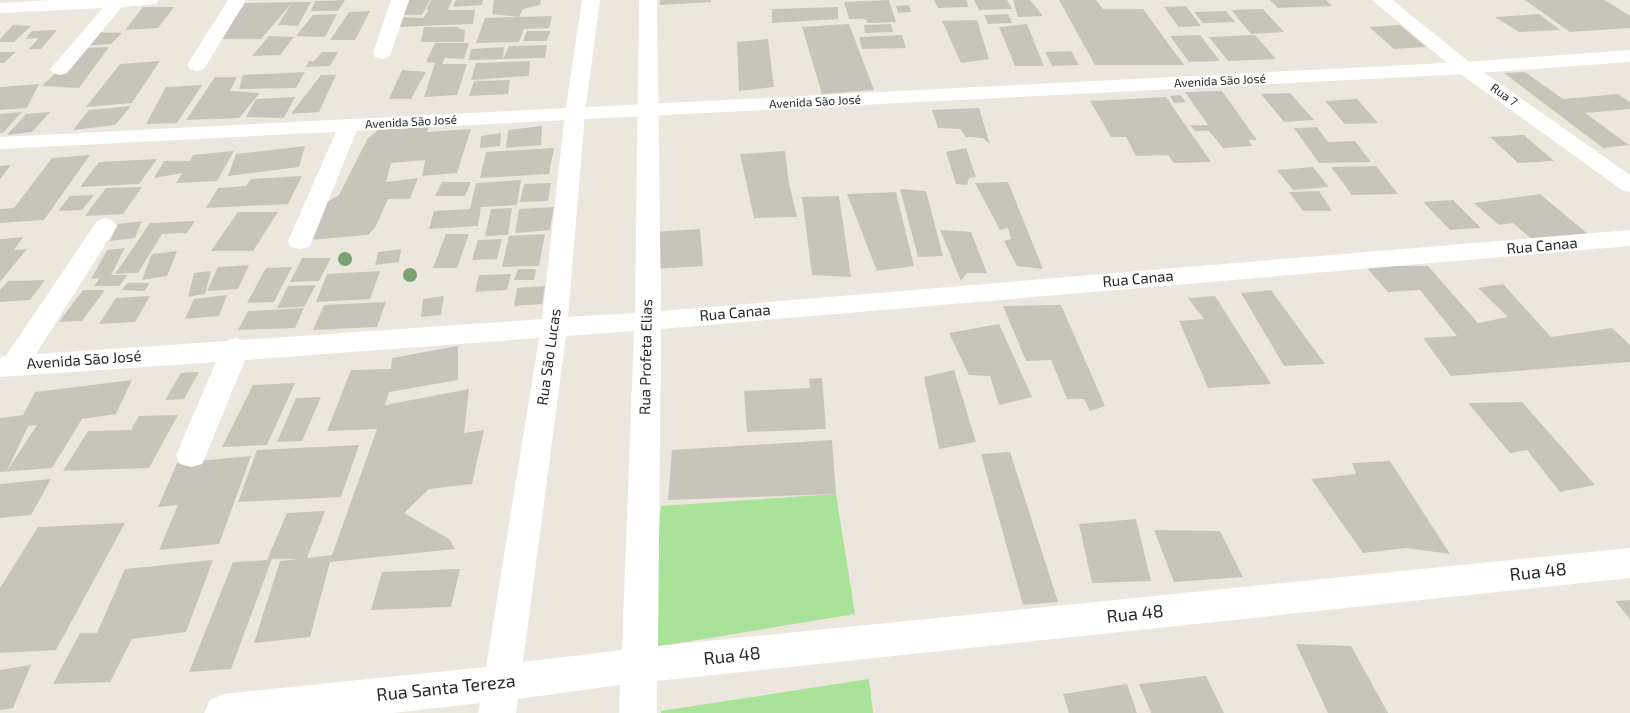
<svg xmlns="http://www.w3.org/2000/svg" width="1630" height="713" viewBox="0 0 1630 713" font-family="'Exo 2',sans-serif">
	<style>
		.green { fill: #a9e299 }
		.building { fill: #c7c5bb; fill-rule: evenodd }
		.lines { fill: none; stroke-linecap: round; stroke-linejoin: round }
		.minor { fill: #fff; fill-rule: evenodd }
		.tertiary { fill: #fff; fill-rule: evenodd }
		.tree { fill: #7ca172 }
		.labels { text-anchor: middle; stroke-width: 4; stroke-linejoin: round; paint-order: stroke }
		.far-street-label { font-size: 12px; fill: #2a2a2a; stroke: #fff }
		.street-label { font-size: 15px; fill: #2a2a2a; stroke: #fff }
		.near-street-label { font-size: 18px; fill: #2a2a2a; stroke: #fff }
	</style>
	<rect width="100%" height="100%" fill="#ece7dc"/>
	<g class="green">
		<path d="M836,494L855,614L649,648L661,506Z"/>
		<path d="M869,679L873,713H661V711Z"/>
	</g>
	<g class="building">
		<path d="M345,0L338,11H311L315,1Z"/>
		<path d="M405,0H430L422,15H399Z"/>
		<path d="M431,0H452L448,10H475L473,24L396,27L400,17L423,18L429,10H426Z"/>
		<path d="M456,0H483L482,5L453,7Z"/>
		<path d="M494,0H541L540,5L523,9L519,17L552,16L549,28L524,29L519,42L476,43L485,18L519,17L492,14Z"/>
		<path d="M660,0H711V2L660,5Z"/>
		<path d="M889,0L896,22L867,23L866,19H849L844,2Z"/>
		<path d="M934,0H966L969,7L938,8Z"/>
		<path d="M974,0H1007L1012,9L979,10Z"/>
		<path d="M1013,0H1030L1043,16L1018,17Z"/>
		<path d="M1059,0H1096L1103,9H1143L1184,65H1095Z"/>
		<path d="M1270,0H1326L1332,6L1278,8Z"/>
		<path d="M1525,0H1605L1630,16V28L1570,32Z"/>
		<path d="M311,2L298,26L278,25L292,3L261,39H220L245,3Z"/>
		<path d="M909,5L911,12L898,13L896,6Z"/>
		<path d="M1186,6L1201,26L1179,27L1164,7Z"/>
		<path d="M143,7H174L158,28L125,30Z"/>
		<path d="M838,7V19L772,23V9Z"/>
		<path d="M1263,9L1284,32L1251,34L1231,10Z"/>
		<path d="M370,11L355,40H330L349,12Z"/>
		<path d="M1226,11L1235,22L1203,23L1194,12Z"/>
		<path d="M337,14L325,37L296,36L313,15Z"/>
		<path d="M1008,14L1012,23L988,24L984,15Z"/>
		<path d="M1539,14L1560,30L1519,32L1495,17Z"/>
		<path d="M977,20L989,59L961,63L942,21Z"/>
		<path d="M849,24L874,90L822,94L802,27Z"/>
		<path d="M891,24L893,32L865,33L864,25Z"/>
		<path d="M1027,24L1044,66H1015L999,27Z"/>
		<path d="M13,25L31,26L14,42H0V39Z"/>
		<path d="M1400,25L1426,47L1394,49L1369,27Z"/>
		<path d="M424,27H459L458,28L465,30L464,42H421Z"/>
		<path d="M57,30L41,49H29L39,38L25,39L32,31Z"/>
		<path d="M527,31H551L546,41H523Z"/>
		<path d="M94,32L122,33L111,44L82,46Z"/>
		<path d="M902,35L906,48L862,49L859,37Z"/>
		<path d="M1200,35L1220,61L1189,62L1170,36Z"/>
		<path d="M1255,35L1276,59L1228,61L1209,37Z"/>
		<path d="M269,36L294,37L280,55L252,56Z"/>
		<path d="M768,39L774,87L739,91L737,42Z"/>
		<path d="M435,43H469L464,59L445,58L442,64H467L457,95L424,97L435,63L426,62Z"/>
		<path d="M547,45L545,58L469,60L471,49L504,47L503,59L509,46Z"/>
		<path d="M109,47L79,88L42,86L81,48Z"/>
		<path d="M1071,51L1079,65L1052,66L1045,52Z"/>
		<path d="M0,52H16L4,63H0Z"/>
		<path d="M322,52H338L330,66L306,67L309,61H314Z"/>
		<path d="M160,61L132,103L86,107L120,64Z"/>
		<path d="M530,61L529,76L471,80L476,63Z"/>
		<path d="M402,70L426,72L411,99H389Z"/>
		<path d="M305,72L296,88L239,89L243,75Z"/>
		<path d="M1525,72L1563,99L1618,94L1630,102V109L1585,113L1629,145L1603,148L1504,73Z"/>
		<path d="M321,75H336L319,112L291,114Z"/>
		<path d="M215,77H237L230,91L260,93L239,118L186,120Z"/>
		<path d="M510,80L508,94L469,96L474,81Z"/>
		<path d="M39,84L27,108L0,110V87Z"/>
		<path d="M202,85L177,123L146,124L166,87Z"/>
		<path d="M1222,91L1257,140H1249L1252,146L1223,148L1209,131H1195L1190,125H1208L1185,92Z"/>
		<path d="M1290,93L1314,120L1284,122L1261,94Z"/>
		<path d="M1180,95L1186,102L1174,103L1170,96Z"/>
		<path d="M295,97L284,118L246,117L256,99Z"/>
		<path d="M1166,97L1211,162L1174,163L1168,155L1136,156L1126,137H1111L1090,101Z"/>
		<path d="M1357,99L1378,123L1345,124L1325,101Z"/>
		<path d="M131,106L115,125L73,130L89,110Z"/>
		<path d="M979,108L990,144L983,138L966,137L960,129L938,128L932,110Z"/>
		<path d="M22,112L3,133H0V114Z"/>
		<path d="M50,112L32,132L7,135L26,114Z"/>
		<path d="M430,126L426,132L471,129L457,173L422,176L425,160L391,163L386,182L418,178L410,199H388L375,228L368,235L310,240L319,224L327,202L339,195L368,138L381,128Z"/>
		<path d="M542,126L541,145L506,148L508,130Z"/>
		<path d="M1317,127L1328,142L1355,141L1371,162L1319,163L1294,128Z"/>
		<path d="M501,133L500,146L480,148L481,136Z"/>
		<path d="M1524,135L1554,161L1518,163L1490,137Z"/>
		<path d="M305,146L299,167L228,176L236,154Z"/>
		<path d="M554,148L549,174L480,178L486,152Z"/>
		<path d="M966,148L976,177L969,178L967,185L956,184L946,152Z"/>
		<path d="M234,151L217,181L176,183L182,173L154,178L164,161H190L193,155Z"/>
		<path d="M785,151L789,183L797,217L754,218L740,154Z"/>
		<path d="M90,155L44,220L0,223V209L14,208L52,158Z"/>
		<path d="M157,159L139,184L80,187L99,162Z"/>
		<path d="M11,165L0,179V166Z"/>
		<path d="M1376,166L1398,194L1352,195L1331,167Z"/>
		<path d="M1313,167L1329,187L1293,190L1277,170Z"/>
		<path d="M302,176L288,204L206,208L218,188L246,186L251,179Z"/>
		<path d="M521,180L517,205L481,207L478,226L429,229L434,211L470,209L476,183Z"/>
		<path d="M442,182H471L465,196H435Z"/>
		<path d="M1008,182L1043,269L1017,266L1004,241L1011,239L1008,228L1000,230L975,183Z"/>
		<path d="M551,183L548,201L520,202L524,184Z"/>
		<path d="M142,187L123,214L85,216L106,188Z"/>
		<path d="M900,189L926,191L943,256L918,257Z"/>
		<path d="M1319,191L1332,211H1303L1289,192Z"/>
		<path d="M896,192L914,266L877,271L847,194Z"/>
		<path d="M1540,194L1588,234L1534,241L1513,223L1499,225L1474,203Z"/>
		<path d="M94,195L82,210L58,211L70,196Z"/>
		<path d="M839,196L851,277L812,275L802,197Z"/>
		<path d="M1453,200L1481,228L1450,230L1423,202Z"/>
		<path d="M554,207L550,230L515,233L519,209Z"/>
		<path d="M512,208L508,235L485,236L491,209Z"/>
		<path d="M238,212H278L253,251H211Z"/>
		<path d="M142,221L135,238L110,241L118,224Z"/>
		<path d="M195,221L187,233L162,234L138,273L115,274L150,223Z"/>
		<path d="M700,229L703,266L652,269L653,232Z"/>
		<path d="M940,230L971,232L987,273H967L961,281Z"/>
		<path d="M446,234H469L457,268H433Z"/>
		<path d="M545,234L539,266L502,267L509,236Z"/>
		<path d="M23,237L14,250L27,249L0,282V239Z"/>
		<path d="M502,239L497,259L472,260L478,240Z"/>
		<path d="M125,248L111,275H128L119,286H94L100,278L91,279L107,250Z"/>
		<path d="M401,249L399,262L375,265L378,252Z"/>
		<path d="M177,251L167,276L142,280L152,254Z"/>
		<path d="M302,258H331L319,281L290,282Z"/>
		<path d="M249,265L238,289L207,291L218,267Z"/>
		<path d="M1365,266H1428L1478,323L1508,317L1478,288L1503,284L1551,337L1612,328L1630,345V362L1451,376L1423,338L1457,336L1420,290L1388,292Z"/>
		<path d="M292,267L274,302L247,303L266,268Z"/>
		<path d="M518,269H536L534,280H514Z"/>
		<path d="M211,271L205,294L188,297L194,273Z"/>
		<path d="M380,271L370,299L316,302L327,274Z"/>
		<path d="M511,274L507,290L475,292L479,275Z"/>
		<path d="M45,280L30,300L0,302V290L8,281Z"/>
		<path d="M127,283H150L144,291L122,290Z"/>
		<path d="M316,285L304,307L277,308L288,286Z"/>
		<path d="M545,286L542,304L514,306L517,288Z"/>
		<path d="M83,290H105L82,321L59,322Z"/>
		<path d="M1271,290L1325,364L1284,366L1241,293Z"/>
		<path d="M227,295L219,316L185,319L194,299Z"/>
		<path d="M150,296L135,322L99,324L116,298Z"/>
		<path d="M444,296L441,315L421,317L423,299Z"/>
		<path d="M1215,296L1271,384L1208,388L1179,321L1204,319L1188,298Z"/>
		<path d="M386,302L377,327L313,330L324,305Z"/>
		<path d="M1061,305L1105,406L1090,411L1084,399H1067L1051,360L1026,361L1003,306Z"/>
		<path d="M304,308L295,328L238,330L248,311Z"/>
		<path d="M999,324L1032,397L999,405L990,376L969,375L949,333Z"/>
		<path d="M458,346V380L389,392L385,405L469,389L464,433L484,430L472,484L429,489L404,513L449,539L455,549L330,562L310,637L254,643L280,561L299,559H272L231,669L189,672L233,562L267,560L287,513L325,511L307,558L332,555L377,429L327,431L351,370L391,369L392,358Z"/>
		<path d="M954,370L976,442L939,449L924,377Z"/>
		<path d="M199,372L184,399L165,400L181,373Z"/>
		<path d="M822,378L826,429L747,432L744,391L810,388L809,379Z"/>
		<path d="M132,380L116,414L82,419L52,468L0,472V418L23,415L35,392ZM37,425L7,471L28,426Z"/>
		<path d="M295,383L267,445L222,447L253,385Z"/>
		<path d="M321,397L302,441L277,442L296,398Z"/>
		<path d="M1522,402L1595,485L1560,492L1527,450L1510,453L1468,403Z"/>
		<path d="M178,415L149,468L63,471L88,431L131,430L139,416Z"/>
		<path d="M832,440L836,494L668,500L672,450Z"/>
		<path d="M359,445L341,497L238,502L257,450Z"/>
		<path d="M1010,452L1058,602L1023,605L981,454Z"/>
		<path d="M251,456L219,544L159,550L178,505L158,507L177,463Z"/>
		<path d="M1390,461L1450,554L1407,548L1363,553L1311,479L1356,474L1352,463Z"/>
		<path d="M51,479L31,515L0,518V484Z"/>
		<path d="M1136,519L1151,581L1092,583L1079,524Z"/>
		<path d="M125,523L56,650L0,653V588L38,527Z"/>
		<path d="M1154,530L1220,531L1243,577L1174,582Z"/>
		<path d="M213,560L186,632L132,639L110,682L53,684L80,633H97L125,569Z"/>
		<path d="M460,569L451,607L371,610L382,572Z"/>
		<path d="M1630,600V619L1615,601Z"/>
		<path d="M1296,644L1351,646L1388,713H1328Z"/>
		<path d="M31,665L13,708L0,710V670Z"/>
		<path d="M1206,676L1224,713H1151L1139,684Z"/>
		<path d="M1127,684L1137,713H1069L1063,694Z"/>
	</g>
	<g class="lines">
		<g class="minor">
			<path d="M52,0H159L156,4L122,7L67,73L60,75L53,73L50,69L103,8L0,13V3Z"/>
			<path d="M228,0H246L204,69L197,71L190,69L187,65Z"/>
			<path d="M391,0H409L391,53L389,57L382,59L375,57L373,53Z"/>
			<path d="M582,0H600L585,113L568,317L635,313L639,0H657L661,311L1630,230V246L661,329L658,646L1630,548V578L657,681V713H619L620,685L518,699L516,713H478L480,703L393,713H204L210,700L223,694L486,667L539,338L245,360L206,455L202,464L191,467L180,464L176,455L216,362L0,377V357L6,356L97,221L105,218L113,221L117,226L36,354L227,341L236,338L242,340L542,319L565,113ZM634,331L622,650L523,662L566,336Z"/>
			<path d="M1372,0H1392L1472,64L1630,175V192L1622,190L1458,72Z"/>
			<path d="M349,119L356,121L359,125L312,241L309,247L300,249L291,247L288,241L339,125L342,121Z"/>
		</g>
		<path class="tertiary" d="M1630,50V62L1465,74L0,149V137L1465,62Z"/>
	</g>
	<g class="tree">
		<circle cx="345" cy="259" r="7"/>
		<circle cx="410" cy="275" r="7"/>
	</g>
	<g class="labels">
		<g class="far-street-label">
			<text transform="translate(1220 81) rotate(-3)" y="4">Avenida São José</text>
			<text transform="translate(1504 95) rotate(35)" y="4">Rua 7</text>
			<text transform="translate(815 102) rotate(-3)" y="4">Avenida São José</text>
			<text transform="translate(411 122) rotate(-3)" y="4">Avenida São José</text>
		</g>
		<g class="street-label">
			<text transform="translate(1542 246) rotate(-5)" y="5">Rua Canaa</text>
			<text transform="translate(1138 279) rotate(-5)" y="5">Rua Canaa</text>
			<text transform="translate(735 313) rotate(-5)" y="5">Rua Canaa</text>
			<text transform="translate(549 357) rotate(-82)" y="5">Rua São Lucas</text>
			<text transform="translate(646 357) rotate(-89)" y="5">Rua Profeta Elias</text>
			<text transform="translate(84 360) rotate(-4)" y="5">Avenida São José</text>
		</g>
		<g class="near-street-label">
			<text transform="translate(1538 572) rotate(-6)" y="6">Rua 48</text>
			<text transform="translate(1135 614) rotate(-6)" y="6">Rua 48</text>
			<text transform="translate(732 656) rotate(-6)" y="6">Rua 48</text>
			<text transform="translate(446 688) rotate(-6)" y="6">Rua Santa Tereza</text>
		</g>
	</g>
</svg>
